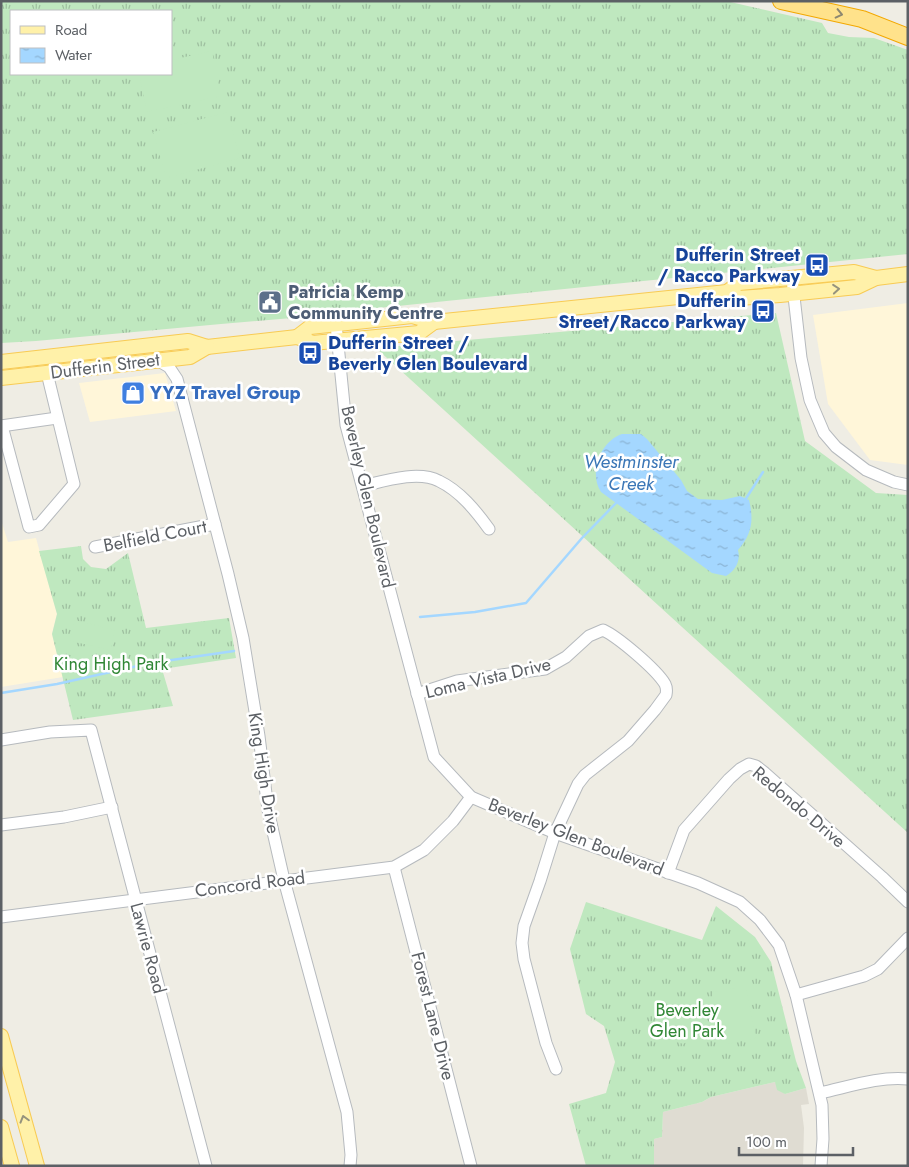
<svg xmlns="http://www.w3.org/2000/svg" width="909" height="1167" viewBox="0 0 909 1167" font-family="Jost,sans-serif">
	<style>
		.commercial { fill: #fff6d9 }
		.education { fill: #dfdcd2 }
		.grass { fill: url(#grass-tufts); fill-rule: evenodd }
		.pitch { fill: #bfe8bf }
		.water { fill: url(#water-ripples) }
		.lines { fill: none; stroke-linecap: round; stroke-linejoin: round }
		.stream { stroke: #a4d7ff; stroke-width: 2.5 }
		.minor-casing { stroke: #b6babe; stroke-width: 13 }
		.major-casing { stroke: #f8cb54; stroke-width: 16 }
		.highway-casing { stroke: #f3a800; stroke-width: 18 }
		.minor { stroke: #fff; stroke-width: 11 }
		.major { stroke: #fff1a9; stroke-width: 14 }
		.highway { stroke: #ffe28b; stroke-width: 16 }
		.oneway { stroke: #8d8770 }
		.oneway2 { stroke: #95937d }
		.labels { text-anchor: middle; stroke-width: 5; stroke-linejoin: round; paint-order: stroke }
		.transit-label { font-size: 18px; font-weight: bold; fill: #164399; stroke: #fff; text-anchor: end }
		.service-label { font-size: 18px; font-weight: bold; fill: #4e5e75; stroke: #fff; text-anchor: start }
		.street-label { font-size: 18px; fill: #5c6065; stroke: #fff }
		.shop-label { font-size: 18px; font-weight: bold; fill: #366cbe; stroke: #fff; text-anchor: start }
		.park-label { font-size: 18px; fill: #318736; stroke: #fff }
		.water-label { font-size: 19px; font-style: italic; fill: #3b77b7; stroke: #fff }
	</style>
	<defs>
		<pattern id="grass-tufts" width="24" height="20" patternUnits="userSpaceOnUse" patternTransform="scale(1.25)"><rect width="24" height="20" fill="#bfe8bf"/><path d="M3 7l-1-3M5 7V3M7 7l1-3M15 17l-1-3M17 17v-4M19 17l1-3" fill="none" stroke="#9ebf9f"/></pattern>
		<pattern id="water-ripples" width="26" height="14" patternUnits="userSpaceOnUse" patternTransform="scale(1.25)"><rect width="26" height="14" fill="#a4d7ff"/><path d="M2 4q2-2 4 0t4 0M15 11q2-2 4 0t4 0" fill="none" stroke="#89b2d2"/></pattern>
	</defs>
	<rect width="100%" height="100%" fill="#efede4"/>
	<g class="commercial">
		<path d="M908,303V465L870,460L828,404L813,315Z"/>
		<path d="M165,373L176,411L90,422L79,383Z"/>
		<path d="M1,520L8,542L36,538L57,614L52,634L63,677L1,687Z"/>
	</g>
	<path class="education" d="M775,1082L785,1094L806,1088L809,1104L801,1105L804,1128L803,1166H654V1139L662,1137L663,1112L702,1102L711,1097Z"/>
	<g class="grass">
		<path d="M1,1H726L822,23L828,33L849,37L874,38L908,50V254L339,312V314L221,324L36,341L1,343ZM11,11H171V74H11Z"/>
		<path d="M776,313L805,441L876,493L908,495V833L376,348Z"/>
		<path d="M81,546L83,559L91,567L106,569L128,553L146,628L229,618L236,658L162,669L173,706L73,720L52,634L57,614L39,551Z"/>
		<path d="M586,902L702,940L716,906L755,937L771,962L796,1061L806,1088L785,1094L777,1090L775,1082L711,1097L702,1102L663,1112L662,1137L654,1139V1166H586L569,1104L606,1093L615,1062L604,1026L586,1014L570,949Z"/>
	</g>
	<g class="pitch">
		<path d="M212,51L221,96L147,112L139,74H171V60Z"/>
		<path d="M228,112L240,158L166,178L153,132Z"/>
		<path d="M74,620L115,630L111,650L70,641Z"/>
		<path d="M746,986L756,1038L722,1045L712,992Z"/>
		<path d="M670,1011L688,1018L693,1024L689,1041L683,1044L667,1038L665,1034Z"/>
	</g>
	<path class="water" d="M622,434H641L647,439L681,480L687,491L698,499L722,500L740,496L749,500C754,520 752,534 738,550C741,561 735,571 726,576L712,573L601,492C588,472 601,441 622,434Z"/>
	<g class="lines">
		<g class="stream">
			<path d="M745,500L763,472"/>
			<path d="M420,617L475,612L526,603L582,538L617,502"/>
			<path d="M1,693L57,684L151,663L234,651"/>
		</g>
		<g class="minor-casing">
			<g id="minor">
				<path d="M792,279L801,358L810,400L824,433L836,447L866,470L894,482L908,485"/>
				<path d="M336,324L346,425L434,757L471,797L555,833L698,883L740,902L760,920L779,945L796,995L822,1105L823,1139L821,1166"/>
				<path d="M157,360L169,367L177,379L228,574L243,638L259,736L268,810L284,880L347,1112L351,1155L350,1166"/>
				<path d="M1,426L57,418"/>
				<path d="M2,426L29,527L39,525L74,484L47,373"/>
				<path d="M363,486C384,481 418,470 439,481C460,491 476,511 489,529"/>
				<path d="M95,547L215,524"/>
				<path d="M417,694L457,681L545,669L566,657L589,636L603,630C618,637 656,669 665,684C667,688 667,690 666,695L655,710L628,741L585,775L578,784L555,833L540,881L524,926L522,943L524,959L546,1043L556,1069"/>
				<path d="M1,740L50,732L91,730L206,1166"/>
				<path d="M1,825L64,817L112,807"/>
				<path d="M394,867L471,1166"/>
				<path d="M668,873L684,830L729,779L740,769L749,764L756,766L765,773L882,877L908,902"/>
				<path d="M1,917L394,867L424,850L453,821L471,797"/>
				<path d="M796,995L864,976L878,969L908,938"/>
				<path d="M820,1093C848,1087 879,1076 908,1079"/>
			</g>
		</g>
		<g class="major-casing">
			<g id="major">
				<path d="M727,292L739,298L780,295L857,287L876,278L908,274"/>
				<path d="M297,337L310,327L412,316L434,322L727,292L739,283L854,272L876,278"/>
				<path d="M1,362L188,341L207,347L297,337L313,343L323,342L419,333L434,322"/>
				<path d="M1,378L190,357L207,347"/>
				<path d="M1,1036L37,1166"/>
				<path d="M1,1127L12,1166"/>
			</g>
		</g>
		<g class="highway-casing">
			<path id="highway" d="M781,1L862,19L908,37"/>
		</g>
		<use href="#minor" class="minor"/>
		<use href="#major" class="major"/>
		<use href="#highway" class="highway"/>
	</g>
	<defs><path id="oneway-chevron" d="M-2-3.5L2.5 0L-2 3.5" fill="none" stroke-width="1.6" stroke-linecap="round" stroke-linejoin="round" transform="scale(1.25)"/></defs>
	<use class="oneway" href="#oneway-chevron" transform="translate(839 14) rotate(13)"/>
	<g class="oneway2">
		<use href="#oneway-chevron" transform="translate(836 289) rotate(-5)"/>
		<use href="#oneway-chevron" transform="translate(24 1119) rotate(-106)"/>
	</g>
	<defs>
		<g id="bus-square" transform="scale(1.25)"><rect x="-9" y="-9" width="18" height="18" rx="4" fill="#1a4fb4" stroke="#fff"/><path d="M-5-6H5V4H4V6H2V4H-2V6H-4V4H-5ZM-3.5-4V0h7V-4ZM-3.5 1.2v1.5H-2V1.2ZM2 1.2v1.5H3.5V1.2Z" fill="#fff"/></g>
		<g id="civic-square" transform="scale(1.25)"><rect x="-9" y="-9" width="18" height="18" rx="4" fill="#5c6f8a" stroke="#fff"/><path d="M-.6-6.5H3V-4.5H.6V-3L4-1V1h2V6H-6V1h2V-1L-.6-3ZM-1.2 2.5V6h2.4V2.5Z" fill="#fff"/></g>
		<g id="shop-square" transform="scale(1.25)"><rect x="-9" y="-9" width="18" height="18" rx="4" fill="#3f7fe0" stroke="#fff"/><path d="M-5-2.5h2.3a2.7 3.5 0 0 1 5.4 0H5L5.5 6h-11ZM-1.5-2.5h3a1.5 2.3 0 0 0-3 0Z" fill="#fff"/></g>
	</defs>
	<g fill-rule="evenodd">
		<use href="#bus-square" x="817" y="265"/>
		<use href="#civic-square" x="270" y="302"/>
		<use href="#bus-square" x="763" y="311"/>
		<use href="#bus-square" x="310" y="353"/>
		<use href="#shop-square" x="133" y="393"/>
	</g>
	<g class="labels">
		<g class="transit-label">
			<text x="800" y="261">Dufferin Street<tspan x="800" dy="21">/ Racco Parkway</tspan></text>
			<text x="746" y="307">Dufferin<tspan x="746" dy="21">Street/Racco Parkway</tspan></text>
			<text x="328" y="349" text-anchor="start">Dufferin Street /<tspan x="328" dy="21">Beverly Glen Boulevard</tspan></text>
		</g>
		<g class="service-label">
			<text x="288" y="298">Patricia Kemp<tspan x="288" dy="21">Community Centre</tspan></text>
		</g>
		<g class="street-label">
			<text transform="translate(105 366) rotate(-7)" y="6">Dufferin Street</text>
			<text transform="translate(368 497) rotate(77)" y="6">Beverley Glen Boulevard</text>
			<text transform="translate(155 536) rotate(-11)" y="6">Belfield Court</text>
			<text transform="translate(488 678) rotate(-13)" y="6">Loma Vista Drive</text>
			<text transform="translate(264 773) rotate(81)" y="6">King High Drive</text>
			<text transform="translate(799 807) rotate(40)" y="6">Redondo Drive</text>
			<text transform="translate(576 837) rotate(21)" y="6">Beverley Glen Boulevard</text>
			<text transform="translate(250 884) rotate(-7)" y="6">Concord Road</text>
			<text transform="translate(148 948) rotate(75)" y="6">Lawrie Road</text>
			<text transform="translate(433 1016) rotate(76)" y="6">Forest Lane Drive</text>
		</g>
		<g class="shop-label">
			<text x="150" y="399">YYZ Travel Group</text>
		</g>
		<g class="park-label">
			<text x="111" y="670">King High Park</text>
			<text x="687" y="1016">Beverley<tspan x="687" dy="21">Glen Park</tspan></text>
		</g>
		<g class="water-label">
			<text x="631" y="468">Westminster<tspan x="631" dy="22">Creek</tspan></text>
		</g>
	</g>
	<rect width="909" height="1167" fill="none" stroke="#5c6065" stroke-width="5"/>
	<rect x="10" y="10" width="162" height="65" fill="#ffffff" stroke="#bebfc1"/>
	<rect x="20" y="26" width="25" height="8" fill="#fff1a9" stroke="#bebfc1"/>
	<text x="55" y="35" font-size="15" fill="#5c6065">Road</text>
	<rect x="20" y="48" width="25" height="15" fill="url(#water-ripples)" stroke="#bebfc1"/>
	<text x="55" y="60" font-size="15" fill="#5c6065">Water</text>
	<path d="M739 1147v8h114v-8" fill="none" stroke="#5c6065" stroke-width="2.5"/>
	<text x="746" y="1147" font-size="15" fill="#5c6065" stroke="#ffffff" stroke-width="4" paint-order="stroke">100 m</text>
</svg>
